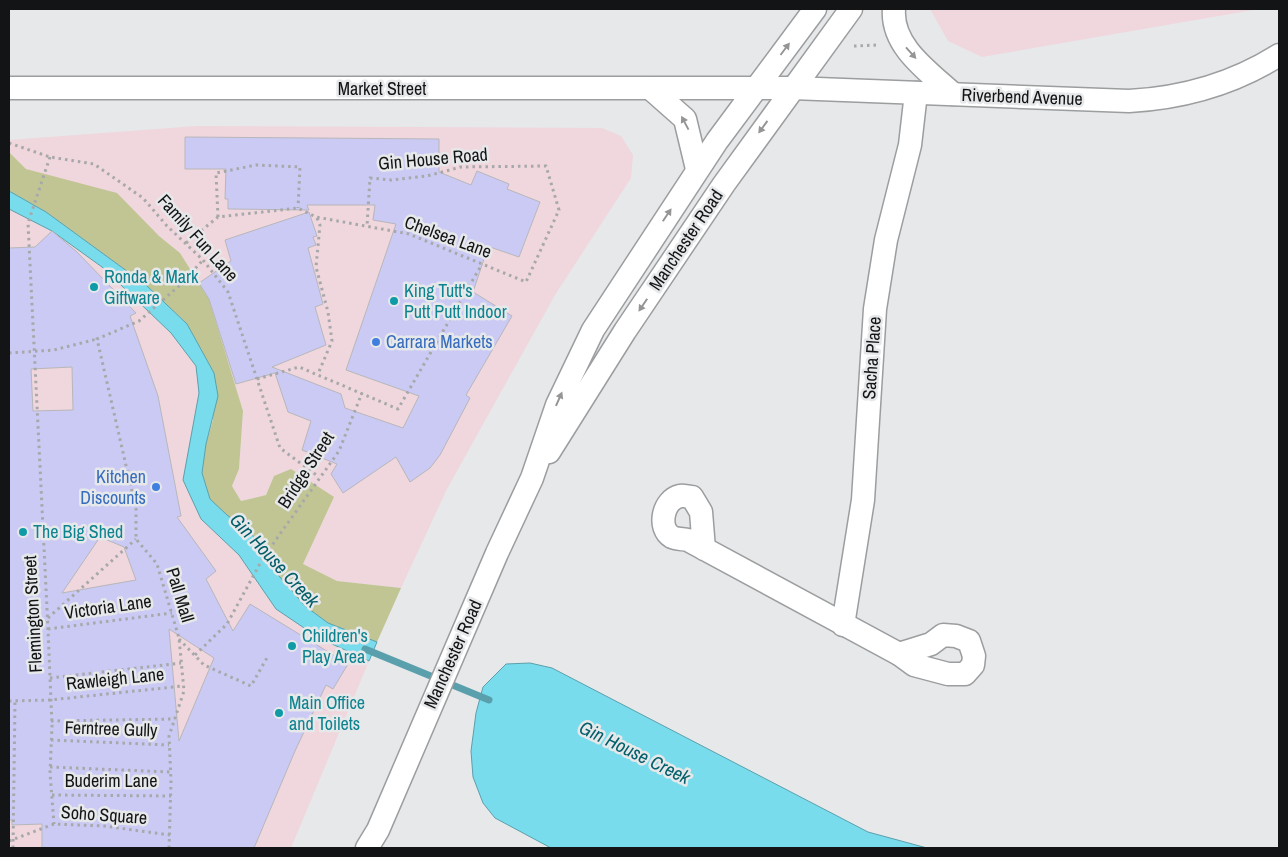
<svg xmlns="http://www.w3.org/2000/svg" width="1288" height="857" viewBox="0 0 1288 857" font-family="'Archivo Narrow',sans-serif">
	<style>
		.commercial { fill: #f0d6dd }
		.green { fill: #c1c593 }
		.water { fill: #79dcec; stroke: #5aa0ac }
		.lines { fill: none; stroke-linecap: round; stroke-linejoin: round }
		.stream { stroke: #5aa0ac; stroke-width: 7 }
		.building { fill: #cbcaf4; stroke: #b7b7ba; fill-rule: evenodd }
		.minor-casing { stroke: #9b9d9f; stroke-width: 25 }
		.path { stroke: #a6a8a9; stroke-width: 3; stroke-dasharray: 2.5 4; stroke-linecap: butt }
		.minor { stroke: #fff; stroke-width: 22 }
		.oneway { fill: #959596 }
		.culture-dot { fill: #0f9aa8; stroke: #e6e8ea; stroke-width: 2 }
		.shop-dot { fill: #3f7fe0; stroke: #e6e8ea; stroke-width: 2 }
		.labels { text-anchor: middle; stroke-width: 5; stroke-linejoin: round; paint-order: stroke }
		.street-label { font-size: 18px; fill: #131415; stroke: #e6e8ea }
		.culture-label { font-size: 18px; fill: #0d838f; stroke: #e6e8ea; text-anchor: start }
		.shop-label { font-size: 18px; fill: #366cbe; stroke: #e6e8ea; text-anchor: start }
		.water-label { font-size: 19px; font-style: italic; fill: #025e69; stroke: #e6e8ea }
	</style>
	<rect width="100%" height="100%" fill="#e6e8ea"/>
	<g class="commercial">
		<path d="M930,9H1259L982,57L948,41Z"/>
		<path d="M197,126L602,128L621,136L633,155L631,178L555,295L447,489L401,588L337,581L303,564L334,497L274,476L266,495L241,501L232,486L239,469L243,411L209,299L180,253L159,236L70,182L26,169L9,152V140Z"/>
		<path d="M9,209L52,231L102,267L171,333L196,366L199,393L183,480L201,519L239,555L276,609L319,638L369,661L291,848H9Z"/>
	</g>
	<path class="green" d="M9,152L26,169L117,193L159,236L180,253L209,299L243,411L239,469L232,486L241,501L266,495L274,476L291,469L334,497L303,564L337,581L401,588L377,642L328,623L305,606L292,593L271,565L210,499L202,473L206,444L213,420L214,373L187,324L146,285L46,212L9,191Z"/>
	<g class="water">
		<path d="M9,191L46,212L146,285L187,324L214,373L218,396L206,444L202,473L210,499L227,515L251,533L279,576L305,606L328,623L377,642L369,661L319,638L276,609L239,555L201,519L183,480L199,393L196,366L171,333L102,267L52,231L9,209Z"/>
		<path d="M530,663L552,668L868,832L927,848H551L495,818L483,803L473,777L471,751L476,713L483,687L506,664Z"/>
	</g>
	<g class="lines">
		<path class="stream" d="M365,649L489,700"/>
	</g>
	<g class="building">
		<path d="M185,137L439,139V172L471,185L477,171L509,184L507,189L540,202L519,257L490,247L488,254L486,253L473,292L512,316L466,395L470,398L440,455L430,468L410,482L396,457L343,493L331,474L337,464L302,450L311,421L288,412L275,373L236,384L209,299L199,283L231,261L225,240L309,212L317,236L313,237L316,245L308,248L323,304L315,307L326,345L272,367L341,394L345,408L403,428L419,396L346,370L396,224L373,220L375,205H307L309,210L228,209V199H225L226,169H185Z"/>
		<path d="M52,231L77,252L136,313L130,316L158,396L181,516L177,517L216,571L206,579L233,631L250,604L348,664L333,689L326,685L295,751L254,848H42V824L12,825V820H9V248L35,247ZM72,367L73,410L33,411L31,369ZM100,537L124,547L136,580L62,593ZM169,629L214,658L179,741Z"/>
	</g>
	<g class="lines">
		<g class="minor-casing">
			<g id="minor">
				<path d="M894,9C891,46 928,71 953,94"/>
				<path d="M9,88H792L1129,101C1183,98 1233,84 1279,55"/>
				<path d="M651,89L685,119L697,169"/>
				<path d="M549,452L625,331L724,184L851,9"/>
				<path d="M704,549L701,512L692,497C688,497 683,495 680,496C663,500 657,528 672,537C676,539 683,539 688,540L899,654"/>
				<path d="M843,625L863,500L875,309L886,240L910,145L916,93"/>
				<path d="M943,635L956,636L969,641L974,656L973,665L965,674H948L914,665L899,654L931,644Z"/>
				<path d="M367,848L378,830L497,553L532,478L557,405L593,330L717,141L815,9"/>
			</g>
		</g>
		<g class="path">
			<path d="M854,46L878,45"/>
			<path d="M9,143L50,157L94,164L143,198L167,226L203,260L228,292L280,448L319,477"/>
			<path d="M50,157L28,223L48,629L52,726L50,773L54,824"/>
			<path d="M218,217L216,173L256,165L300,167L298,208"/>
			<path d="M317,218L320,225L316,267L328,312L332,341L318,374"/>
			<path d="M186,243L218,217L298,208L316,217L409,234L526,282L559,210L546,166L461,167L427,176L391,180L370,178L367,226"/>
			<path d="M9,353L54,350L97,339"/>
			<path d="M257,379L299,367L398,409L482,264"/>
			<path d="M48,618L136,539"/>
			<path d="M48,629L172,613"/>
			<path d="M179,639L204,665L251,686L268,656"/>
			<path d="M195,655L227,624L263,558L339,451L362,393"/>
			<path d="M50,678L181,663"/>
			<path d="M9,701L50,700L183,686"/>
			<path d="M51,721L175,719"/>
			<path d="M51,740L169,745"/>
			<path d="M50,767L170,772"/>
			<path d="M52,795L171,796"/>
			<path d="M9,841L54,824L104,826L170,835"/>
			<path d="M13,848L15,701"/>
			<path d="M169,848L171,781L169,736L184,691L179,638L157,564L136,539V509L97,339L139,321L180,285L203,260"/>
		</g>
		<use href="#minor" class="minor"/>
	</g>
	<defs><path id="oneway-solid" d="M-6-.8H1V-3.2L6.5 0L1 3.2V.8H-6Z" transform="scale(1.25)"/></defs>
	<g class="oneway">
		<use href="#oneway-solid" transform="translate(785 49) rotate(-53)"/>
		<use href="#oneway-solid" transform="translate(911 53) rotate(48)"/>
		<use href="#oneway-solid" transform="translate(685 123) rotate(-118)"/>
		<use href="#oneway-solid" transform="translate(763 127) rotate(126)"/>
		<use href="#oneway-solid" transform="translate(667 215) rotate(-56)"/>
		<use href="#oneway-solid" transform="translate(643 305) rotate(124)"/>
		<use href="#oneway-solid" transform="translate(559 399) rotate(-66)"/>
	</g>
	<g class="culture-dot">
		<circle cx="94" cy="287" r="5"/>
		<circle cx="394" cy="301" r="5"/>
		<circle cx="23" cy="532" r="5"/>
		<circle cx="292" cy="646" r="5"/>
		<circle cx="279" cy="713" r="5"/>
	</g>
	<g class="shop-dot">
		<circle cx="376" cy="342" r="5"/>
		<circle cx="156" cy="487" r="5"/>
	</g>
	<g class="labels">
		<g class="street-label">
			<text x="382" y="95">Market Street</text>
			<text transform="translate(1022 97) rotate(2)" y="6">Riverbend Avenue</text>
			<text transform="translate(433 159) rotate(-5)" y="6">Gin House Road</text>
			<text transform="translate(448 237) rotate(20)" y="6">Chelsea Lane</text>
			<text transform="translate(198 238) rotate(48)" y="6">Family Fun Lane</text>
			<text transform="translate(686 240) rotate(-56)" y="6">Manchester Road</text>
			<text transform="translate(872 358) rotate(-86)" y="6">Sacha Place</text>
			<text transform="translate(306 470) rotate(-57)" y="6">Bridge Street</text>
			<text transform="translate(180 595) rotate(73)" y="6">Pall Mall</text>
			<text transform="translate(108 607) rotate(-8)" y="6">Victoria Lane</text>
			<text transform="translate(33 614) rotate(-93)" y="6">Flemington Street</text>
			<text transform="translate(453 654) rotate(-66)" y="6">Manchester Road</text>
			<text transform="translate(115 679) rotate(-6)" y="6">Rawleigh Lane</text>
			<text transform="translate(111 729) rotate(2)" y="6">Ferntree Gully</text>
			<text x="111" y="787">Buderim Lane</text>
			<text transform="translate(104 815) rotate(4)" y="6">Soho Square</text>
		</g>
		<g class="culture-label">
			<text x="104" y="283">Ronda &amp; Mark<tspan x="104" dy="21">Giftware</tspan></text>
			<text x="404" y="297">King Tutt's<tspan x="404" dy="21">Putt Putt Indoor</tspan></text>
			<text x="33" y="538">The Big Shed</text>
			<text x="302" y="642">Children's<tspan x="302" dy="21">Play Area</tspan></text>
			<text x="289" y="709">Main Office<tspan x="289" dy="21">and Toilets</tspan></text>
		</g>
		<g class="shop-label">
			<text x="386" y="348">Carrara Markets</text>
			<text x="146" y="483" text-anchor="end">Kitchen<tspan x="146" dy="21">Discounts</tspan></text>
		</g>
		<g class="water-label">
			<text transform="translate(275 560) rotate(47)" y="7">Gin House Creek</text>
			<text transform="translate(635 752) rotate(26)" y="7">Gin House Creek</text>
		</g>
	</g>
	<rect width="1288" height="857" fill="none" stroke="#131415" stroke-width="20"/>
</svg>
